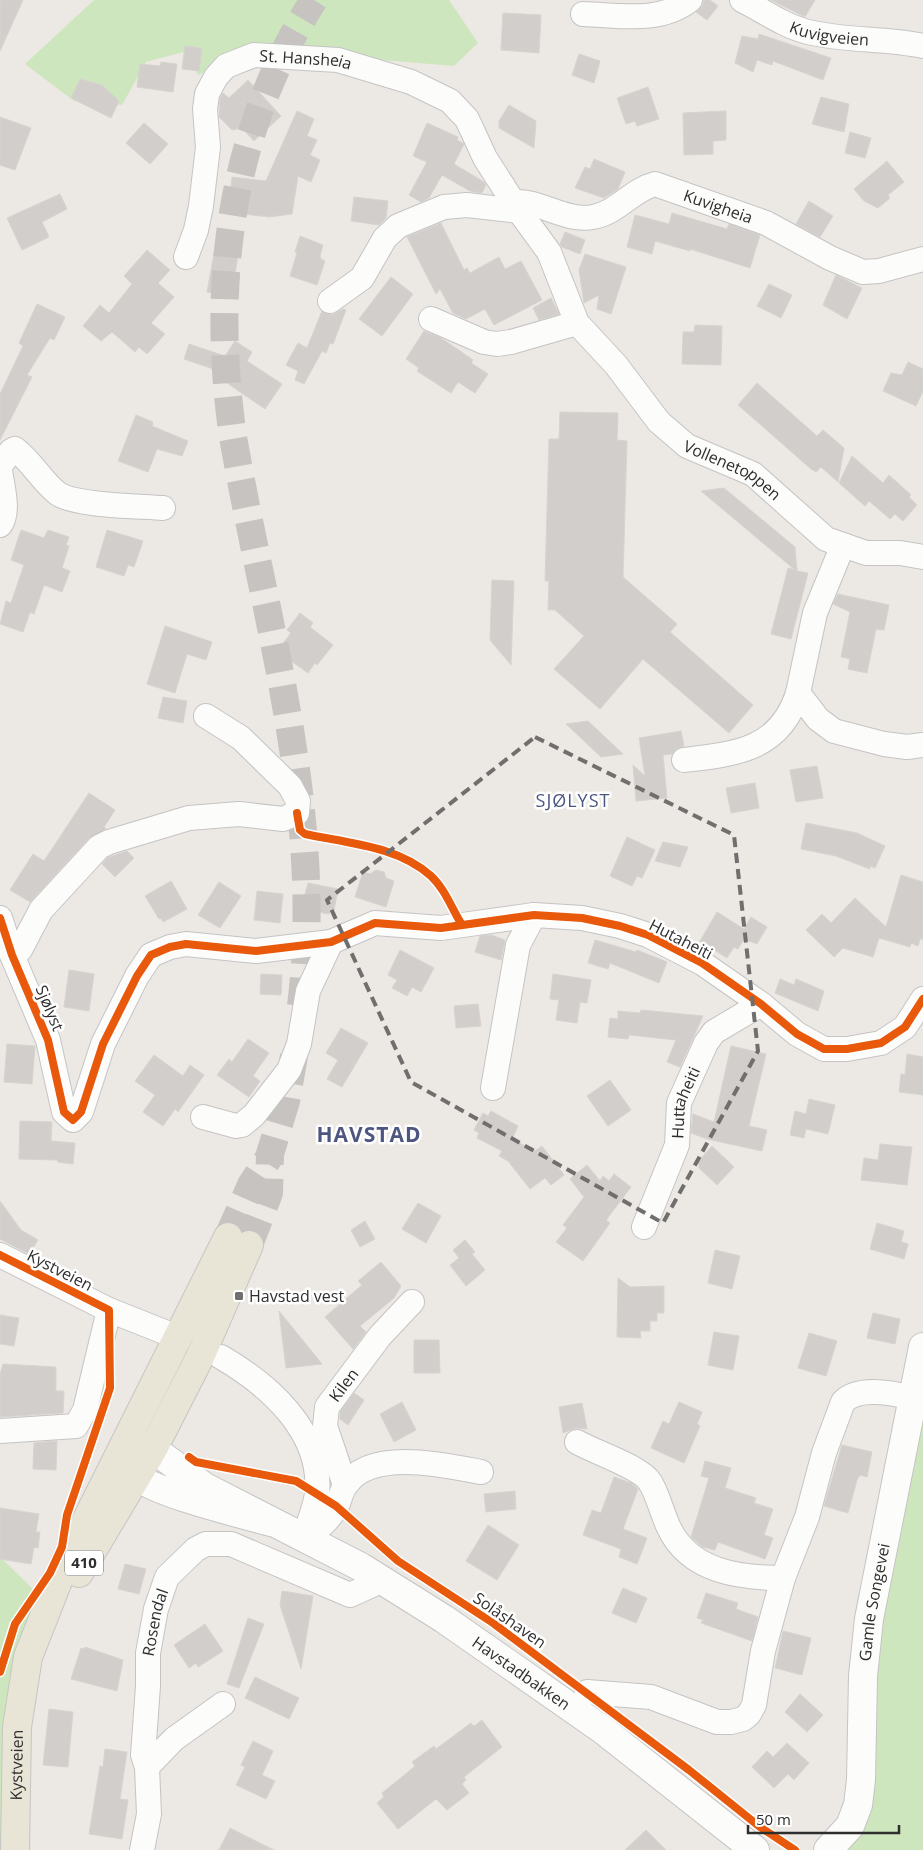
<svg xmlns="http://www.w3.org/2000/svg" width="923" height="1850" viewBox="0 0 923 1850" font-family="'Open Sans',sans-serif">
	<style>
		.green { fill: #cee6be }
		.building { fill: #d1cecb; stroke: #d7d4d0 }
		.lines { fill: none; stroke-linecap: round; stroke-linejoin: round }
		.primary-tunnel { stroke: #c6c3c0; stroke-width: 28; stroke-dasharray: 28 14; stroke-linecap: butt }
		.street-casing { stroke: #c5c4c5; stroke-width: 26 }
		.secondary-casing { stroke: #c5c4c5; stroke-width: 30 }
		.primary-casing { stroke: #c6c5c4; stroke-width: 30 }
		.street { stroke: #fcfcfb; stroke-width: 24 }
		.secondary { stroke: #fcfcfb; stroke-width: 28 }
		.primary { stroke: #e8e4d6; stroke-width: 28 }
		.cycleway-casing { stroke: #fff; stroke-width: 11 }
		.cycleway { stroke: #e8590c; stroke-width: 8 }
		.marked { fill: none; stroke: #706f6e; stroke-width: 4; stroke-dasharray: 10 6; stroke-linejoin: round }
		.poi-dot { fill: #706f6e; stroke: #fff; stroke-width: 2 }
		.labels { text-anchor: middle; stroke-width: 5; stroke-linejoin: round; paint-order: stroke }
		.shield { fill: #fff; stroke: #6d6d6d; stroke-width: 1 }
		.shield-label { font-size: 15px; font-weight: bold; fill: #2e2e2e }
		.street-label { font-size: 16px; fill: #2e2e2e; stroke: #fff }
		.poi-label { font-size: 16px; fill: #2e2e2e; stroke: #fff; text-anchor: start }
		.neighbourhood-label { font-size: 18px; letter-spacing: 1px; fill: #4d5680; stroke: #fff }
		.district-label { font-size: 21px; font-weight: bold; letter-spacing: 1px; fill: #4d5680; stroke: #fff }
	</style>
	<rect width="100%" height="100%" fill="#ece8e4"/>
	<g class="green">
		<path d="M94,0H449L478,43L454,66L334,56L229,61L198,75L187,51L146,62L122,105L74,101L25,64Z"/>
		<path d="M923,1375V1850H847L848,1728L862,1608Z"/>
		<path d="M0,1557L36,1592L46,1633L27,1753L26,1850H0Z"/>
	</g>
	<g class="building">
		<path d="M0,0H23L0,51Z"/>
		<path d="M704,0H710L718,6L707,20L696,12L702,7Z"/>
		<path d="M771,0H815L805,17Z"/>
		<path d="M503,13L541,15L539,53L501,50Z"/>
		<path d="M759,34L831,58L823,80L773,61L772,65L757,60L753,72L735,63L742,36L758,39Z"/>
		<path d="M185,46L202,48L199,71L182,69Z"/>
		<path d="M579,54L600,61L594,83L572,75Z"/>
		<path d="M161,62L177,64L173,92L137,87L140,64L160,66Z"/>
		<path d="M80,79L102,85L119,101L111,118L71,98Z"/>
		<path d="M248,80L281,116L254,141L242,128L232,130L219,117L220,98L223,93L229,98Z"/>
		<path d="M648,87L659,119L637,126L635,121L626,124L617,98Z"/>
		<path d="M821,97L849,104L844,132L812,124Z"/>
		<path d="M509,105L536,121L534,148L499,128V121Z"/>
		<path d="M297,111L314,119L307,136L317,140L310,155L320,160L311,182L298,176L292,214L269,217L228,212L232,177L266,181Z"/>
		<path d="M726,111V140L713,141V154L684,155L683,113Z"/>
		<path d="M0,117L31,128L15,170L0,165Z"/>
		<path d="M144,123L168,144L150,164L126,143Z"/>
		<path d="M427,123L458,137L457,140L464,144L454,164L484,182L486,185L482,193L470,191L442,175L429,198L421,202L409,195L427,162L413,156Z"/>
		<path d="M850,132L871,138L865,158L845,153Z"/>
		<path d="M594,159L625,172L618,189L604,198L575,188L585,167L590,169Z"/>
		<path d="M887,161L904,182L888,195L890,198L878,208L864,201L854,189Z"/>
		<path d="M60,194L67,209L42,222L49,237L22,250L7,218Z"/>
		<path d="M354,197L388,201L386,218L379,225L351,221Z"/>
		<path d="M809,201L833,216L820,237L796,224Z"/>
		<path d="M672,213L727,229L729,224L760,235L750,268L690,249V251L655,241L652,254L627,247L635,215L669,224Z"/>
		<path d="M441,223L464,270L467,268L470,273L499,257L505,269L521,261L542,300L494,325L485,309L466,319L453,313L440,289L436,294L407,237Z"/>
		<path d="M565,232L585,240L580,254L562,247L560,244Z"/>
		<path d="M300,236L323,245L320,256L321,259L325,261L317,285L290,276L297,253L295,252Z"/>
		<path d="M223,244L239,247L233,290L229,289L227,296L207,292L215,248L222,249Z"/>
		<path d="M147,250L170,270L158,283L174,297L151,323L165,334L147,354L139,347L135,352L112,332L101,341L83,326L100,305L109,313L132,284L124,276Z"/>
		<path d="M585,254L626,267L611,314L597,309L599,295L584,303L579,270Z"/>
		<path d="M836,275L862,288L847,319L823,305Z"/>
		<path d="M391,277L413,294L382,336L359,319Z"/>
		<path d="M769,284L792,295L781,318L757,306Z"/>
		<path d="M551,298L559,314L539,320L533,308Z"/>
		<path d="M37,304L65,317L54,340L50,338L27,375L32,377L0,440V394L23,346L19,343Z"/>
		<path d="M343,309L346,310L333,344L330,343L326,353L322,351L304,384L295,380L298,371L286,365L298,343L307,348L322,311L332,315Z"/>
		<path d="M695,325L722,326L721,365L682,364L683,332H694Z"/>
		<path d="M424,331L441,338L473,360L471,363L488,374L475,393L458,382L451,393L417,371L419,368L406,359Z"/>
		<path d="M235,341L252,352L247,361L282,384L265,409L221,379L225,373L184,359L189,344L225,356Z"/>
		<path d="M908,362L923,369V391L916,406L883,391L891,373L902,375Z"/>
		<path d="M757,383L817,436L823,430L844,448L838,482L821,467L816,472L811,469L738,405Z"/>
		<path d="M560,412L618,413L617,440L627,441L623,577L677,624L670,632L753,705L729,733L643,659L600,709L554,669L584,636L555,610H548L549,581H545L549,439H559Z"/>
		<path d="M136,415L153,422L152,426L188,441L182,456L157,449L148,472L118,461Z"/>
		<path d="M852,456L883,483L889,475L911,495L909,497L917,505L903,521L895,514L890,519L869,501L865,506L839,483Z"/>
		<path d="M724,488L795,547L797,571L808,573L791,639L771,634L788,568L795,570L701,491Z"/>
		<path d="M21,530L44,538L48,530L69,537L66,545L69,546L62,568L70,571L62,592L44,585L34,614L30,612L23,632L0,624L6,601L11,603L24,565L11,560Z"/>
		<path d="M107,530L143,541L134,567L128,565L124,576L96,567Z"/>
		<path d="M492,580L514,581L511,665L490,640Z"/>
		<path d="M838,594L889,605L884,630L876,629L867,673L848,669L850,659L841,657L850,612L833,604Z"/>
		<path d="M300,613L313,623L310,627L333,645L317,665L315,663L308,673L277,651L291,633L287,630Z"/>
		<path d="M165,626L212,642L206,660L187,654L175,693L147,684Z"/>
		<path d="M163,697L187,701L183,723L158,718Z"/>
		<path d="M588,721L623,754L601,757L566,724Z"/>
		<path d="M681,731L684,746L676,749L672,754L663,755L667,798L636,801L633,765L645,776L639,738Z"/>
		<path d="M817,766L823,798L796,802L790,770Z"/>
		<path d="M755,783L759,808L731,813L726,788Z"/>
		<path d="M89,793L115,810L104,827L106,829L89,838L30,902L10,890L33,854L44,861Z"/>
		<path d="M806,823L857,833L885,846L875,868L870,866V869L836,856L801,849Z"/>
		<path d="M627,837L655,850L642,878L637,876L632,886L610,876Z"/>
		<path d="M663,842L688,847L680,867L655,861Z"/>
		<path d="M127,851L134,858L115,877L102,864L107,858Z"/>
		<path d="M376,870L384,872L386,878L394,881L386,907L355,897L363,872L370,874Z"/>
		<path d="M901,875L923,882V939H920L918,946L911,943L910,947L879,938L873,957L843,948L834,957L806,930L822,914L831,923L855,898L886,927Z"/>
		<path d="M171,881L187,909L163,922L161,918L159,919L145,896Z"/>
		<path d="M219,882L241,896L220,928L198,915Z"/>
		<path d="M308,883L338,889L334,910L330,909L329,914L301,909Z"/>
		<path d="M257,891L283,894L280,923L254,920Z"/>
		<path d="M717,912L744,929L751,917L767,927L757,944L744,939L738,949L734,947L727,958L700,941Z"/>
		<path d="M491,935L505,940L501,960L475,952L480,936Z"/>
		<path d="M595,940L636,952L637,950L667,962L659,983L610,963L608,969L588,963Z"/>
		<path d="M400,950L434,968L421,992L412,987L407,996L392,988L397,980L388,975Z"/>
		<path d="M69,970L94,974L89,1011L64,1007Z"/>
		<path d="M261,974L282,975L281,995L260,994Z"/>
		<path d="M553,974L591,980L587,1003L580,1002L577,1023L556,1020L559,1000L550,999Z"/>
		<path d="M780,979L794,985L796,979L824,991L818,1011L775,993Z"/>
		<path d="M478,1004L481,1026L456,1028L454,1006Z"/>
		<path d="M641,1010L703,1016L680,1067L667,1062L676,1040L629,1035L628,1039L608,1037L610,1018L618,1019V1011L640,1013Z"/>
		<path d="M341,1028L368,1043L342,1087L327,1079L338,1060L326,1053Z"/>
		<path d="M248,1039L269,1053L253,1076L260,1081L249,1097L217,1075L229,1059L232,1062Z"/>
		<path d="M7,1044L35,1046L32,1084L4,1082Z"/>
		<path d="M731,1046L766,1054L749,1126L767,1130L762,1151L707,1139L691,1133L693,1114L714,1122Z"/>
		<path d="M907,1054L923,1057V1095L899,1092L901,1074L905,1075Z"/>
		<path d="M154,1055L183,1076L190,1065L204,1075L178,1112L175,1109L163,1126L143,1112L155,1095L135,1081Z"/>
		<path d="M610,1080L631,1110L608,1126L587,1096Z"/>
		<path d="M809,1099L835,1105L828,1134L806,1129L804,1138L790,1135L795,1111L806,1114Z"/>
		<path d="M491,1111L518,1126L512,1139L535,1151L542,1146L564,1175L551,1185L545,1178L530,1189L508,1161L499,1156L502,1151L477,1138L479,1133L474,1130L483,1113L488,1116Z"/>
		<path d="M20,1121L52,1122L51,1141L75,1143L73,1164L58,1162L57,1160L19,1159Z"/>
		<path d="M880,1144L912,1147L907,1185L861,1180L864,1158L878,1160Z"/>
		<path d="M712,1146L734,1167L717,1185L698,1167L700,1166L697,1163Z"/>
		<path d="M587,1165L600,1181L603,1176L609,1181L614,1174L631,1187L606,1220L610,1223L583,1261L556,1242L567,1228L563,1225L584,1197L570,1179Z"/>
		<path d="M0,1201L21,1230L38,1240L29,1254L0,1239Z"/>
		<path d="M418,1203L441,1216L426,1243L402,1229Z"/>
		<path d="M365,1221L375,1239L360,1247L351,1230Z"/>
		<path d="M877,1223L904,1231L901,1242L908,1244L904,1259L870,1249Z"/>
		<path d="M465,1240L475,1252L472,1254L485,1270L466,1286L450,1265L459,1258L453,1250Z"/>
		<path d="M715,1250L740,1256L732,1289L708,1283Z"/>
		<path d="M381,1262L401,1286L394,1298L360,1326L366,1332L353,1349L325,1317L362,1285L358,1281Z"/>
		<path d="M618,1278L630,1287L664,1286V1313H657V1321H650V1331H640L641,1338L617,1337Z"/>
		<path d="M279,1311L322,1364L286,1368Z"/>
		<path d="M873,1313L900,1319L895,1344L867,1338Z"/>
		<path d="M0,1315L19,1318L14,1346L0,1344Z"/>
		<path d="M714,1332L739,1336L733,1370L708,1365Z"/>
		<path d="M809,1333L837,1341L826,1376L798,1368Z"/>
		<path d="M414,1340H439L440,1373H414Z"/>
		<path d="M3,1364L56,1367V1391H64L63,1413L0,1417V1374Z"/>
		<path d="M354,1393L364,1400L348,1425L340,1419V1412Z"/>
		<path d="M402,1402L416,1430L394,1442L380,1414Z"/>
		<path d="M679,1402L702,1412L697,1424L700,1426L684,1463L651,1448L663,1421L669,1424Z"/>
		<path d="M582,1403L587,1429L576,1428L563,1433L559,1407Z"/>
		<path d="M57,1441L56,1470L33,1469L34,1443Z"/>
		<path d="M842,1445L872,1452L867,1477L860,1475L857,1480L848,1513L824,1506Z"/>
		<path d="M705,1461L731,1468L725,1488L756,1498L754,1503L773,1509L764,1535L773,1538L765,1559L718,1542L715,1550L703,1547L691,1537L709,1478L701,1476Z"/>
		<path d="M614,1477L631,1483L638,1489L623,1529L647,1538L637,1564L619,1557L621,1549L583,1535L592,1510L601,1513Z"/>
		<path d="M515,1491L516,1509L486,1512L484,1494Z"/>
		<path d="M0,1508L39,1514L36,1532H40L38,1548L34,1547L31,1564L0,1559Z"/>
		<path d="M488,1525L519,1545L497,1580L466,1561Z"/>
		<path d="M125,1564L146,1569L139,1594L118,1589Z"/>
		<path d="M623,1588L647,1598L636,1623L612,1613Z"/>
		<path d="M282,1591L313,1596L301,1669L280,1605Z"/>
		<path d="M706,1593L738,1603L736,1609L758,1617L752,1641L701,1623L703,1620L697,1618Z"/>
		<path d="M248,1618L264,1624L239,1688L227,1684Z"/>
		<path d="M205,1624L223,1651L198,1667L196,1663L189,1668L174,1645Z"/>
		<path d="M783,1631L811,1638L802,1675L775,1668Z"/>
		<path d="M85,1647L123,1660L117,1691L71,1679L81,1648L85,1649Z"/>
		<path d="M255,1677L299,1698L289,1719L245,1698Z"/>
		<path d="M800,1694L823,1715L807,1732L785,1712Z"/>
		<path d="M49,1709L73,1712L68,1767L43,1765Z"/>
		<path d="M482,1720L502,1747L464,1777L466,1780L462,1784L469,1793L447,1810L436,1799L398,1829L377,1803L384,1797L382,1793L408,1772L415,1766L412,1762L434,1746L436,1749L471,1723L474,1726Z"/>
		<path d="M253,1741L273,1751L262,1775L275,1781L266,1799L236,1785L245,1767L241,1765Z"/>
		<path d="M787,1743L809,1763L794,1780L788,1774L774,1788L752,1767L767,1751L773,1757Z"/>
		<path d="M105,1749L127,1752L120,1799L128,1800L122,1839L89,1834L100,1766L103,1767Z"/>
		<path d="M230,1828L274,1850H219Z"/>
		<path d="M646,1830L666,1850H625Z"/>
	</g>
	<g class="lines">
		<g class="primary-tunnel">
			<path d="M301,1006C325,812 266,626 233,437C211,285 229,131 314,0"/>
			<path d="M228,1237L251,1185L270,1156"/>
			<path d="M249,1245L269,1193L270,1154L286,1101L294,1056"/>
		</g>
		<g class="street-casing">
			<g id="street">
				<path id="s1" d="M742,0C764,11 784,26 808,32C845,41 885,38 923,46"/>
				<path d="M583,14C619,15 659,24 690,0"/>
				<path id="s2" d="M513,202C541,200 564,222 593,217C617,213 632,190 655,184L766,223L830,258L863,272L879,271L923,259"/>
				<path id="s3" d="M186,257L196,230L201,206L208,147L205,109L207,94L216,77L226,66L254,55L338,60L411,82L450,101L467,119L485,158L519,211L549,252L577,323L616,365L659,422L687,446L753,474L826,539L843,545"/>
				<path d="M330,301L362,278L385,238L398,226L444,207L467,205L519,211"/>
				<path d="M431,319L484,342L497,344L511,342L577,323"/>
				<path d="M0,466L11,451L15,449C32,462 41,480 57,493C74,506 140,506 163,508"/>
				<path d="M0,470C2,486 10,512 0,525"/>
				<path d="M923,557L900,553H866L843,545L815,613L798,693L818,719L834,731L884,744L907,747L923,745"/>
				<path d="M684,760C736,754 780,750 798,693"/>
				<path d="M0,918L12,955L48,1040L64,1112L73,1120L81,1112L103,1044L137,976L151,955L170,947L186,944L256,951L331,942L375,923L441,928L534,915L582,918L620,926L648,935L702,963L761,1004L797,1034L824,1049H847L881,1043L905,1027L923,999"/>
				<path d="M12,955L20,950L41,910L99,847L109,842L189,818L239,814L283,819L297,813L298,801L290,786L241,738L206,716"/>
				<path d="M493,1088L518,945L534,915"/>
				<path d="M203,1117L236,1126L242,1125L254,1115L289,1070L299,1044L308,991L331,942"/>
				<path id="s4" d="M644,1227L677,1145L679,1103L706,1043L714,1032L761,1004"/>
				<path d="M0,1255L109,1310L172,1335"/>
				<path d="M221,1357C269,1385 323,1432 317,1494C315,1508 308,1524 304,1538"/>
				<path d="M0,1431L76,1426L85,1410L109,1310"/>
				<path d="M577,1442C594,1452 641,1467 650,1482C658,1495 662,1513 669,1528C690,1572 740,1578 783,1578"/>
				<path id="s5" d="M345,1485L325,1426L327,1407L380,1336L412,1302"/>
				<path d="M304,1538C318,1529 329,1521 337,1506C340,1499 341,1491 346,1485C370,1448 445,1465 481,1472"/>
				<path d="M587,1692L651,1697L717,1722H731L743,1719L749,1714L754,1705L763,1651L783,1578L807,1517L824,1453L843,1402C858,1386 893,1393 912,1398"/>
				<path d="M147,1767L174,1739L223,1704"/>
				<path id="s6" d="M142,1850L149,1814L147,1767L143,1755L148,1686V1653L156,1609L167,1577L196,1549L206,1544H231L350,1595L383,1580"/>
			</g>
		</g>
		<g class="secondary-casing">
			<g id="secondary">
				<path id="s7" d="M271,1522C246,1515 150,1492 136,1475C130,1469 127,1459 122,1452L153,1449L205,1487L361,1567L444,1619L603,1730L755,1850"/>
				<path id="s8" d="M828,1850L850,1826L858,1805L861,1780L863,1676L869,1619L923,1347"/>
			</g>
		</g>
		<g class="primary-casing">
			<g id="primary">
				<path d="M79,1573L153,1449L200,1357L249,1245"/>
				<path id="s9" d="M15,1850L17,1727L28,1657L65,1563L228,1237"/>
			</g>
		</g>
		<use href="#street" class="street"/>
		<use href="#secondary" class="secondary"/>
		<use href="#primary" class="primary"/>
		<g class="cycleway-casing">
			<g id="cycleway">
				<path d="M297,813L300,830L305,834C347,843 398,846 431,876C445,889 452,909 462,925"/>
				<path d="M0,918L12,955L48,1040L64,1112L73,1120L81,1112L103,1044L137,976L151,955L170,947L186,944L256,951L331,942L375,923L441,928L534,915L582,918L620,926L648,935L702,963L761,1004L797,1034L824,1049H847L881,1043L905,1027L923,999"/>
				<path d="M0,1255L109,1310L110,1388L67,1515L62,1547L50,1573L15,1624L0,1672"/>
				<path d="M189,1457L196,1462L296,1481L336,1506L398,1561L493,1623L689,1770L760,1827L795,1850"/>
			</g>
		</g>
		<use href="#cycleway" class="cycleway"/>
	</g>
	<path class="marked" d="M535,737L734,835L758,1051L663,1223L411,1082L327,900Z"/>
	<rect class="poi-dot" x="234" y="1291" width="10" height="10" rx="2.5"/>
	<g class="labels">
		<rect class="shield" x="65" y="1550.5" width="38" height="25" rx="4"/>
		<g class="shield-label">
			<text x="84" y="1568">410</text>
		</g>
		<g class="street-label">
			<text dy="6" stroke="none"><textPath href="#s1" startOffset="95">Kuvigveien</textPath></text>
			<text dy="6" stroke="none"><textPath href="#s3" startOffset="282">St. Hansheia</textPath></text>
			<text dy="6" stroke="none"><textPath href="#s2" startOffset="220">Kuvigheia</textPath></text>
			<text dy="6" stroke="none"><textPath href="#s3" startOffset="909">Vollenetoppen</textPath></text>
			<text transform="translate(681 939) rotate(27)" y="6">Hutaheiti</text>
			<text transform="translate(50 1008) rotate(67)" y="6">Sjølyst</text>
			<text dy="6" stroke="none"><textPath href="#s4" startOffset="132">Huttaheiti</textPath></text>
			<text transform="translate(60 1270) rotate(27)" y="6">Kystveien</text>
			<text dy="6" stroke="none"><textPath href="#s5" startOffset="109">Kilen</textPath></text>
			<text dy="6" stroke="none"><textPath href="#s8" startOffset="259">Gamle Songevei</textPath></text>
			<text transform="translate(510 1620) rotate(35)" y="6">Solåshaven</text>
			<text dy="6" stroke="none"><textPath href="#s6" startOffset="230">Rosendal</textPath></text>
			<text dy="6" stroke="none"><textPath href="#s7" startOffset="634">Havstadbakken</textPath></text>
			<text dy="6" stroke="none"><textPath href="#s9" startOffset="85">Kystveien</textPath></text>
		</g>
		<g class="poi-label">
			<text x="249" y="1302">Havstad vest</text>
		</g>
		<g class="neighbourhood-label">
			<text x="573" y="807">SJØLYST</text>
		</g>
		<g class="district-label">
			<text x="369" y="1142">HAVSTAD</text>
		</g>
	</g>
	<path d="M748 1825v8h151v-8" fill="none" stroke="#2e2e2e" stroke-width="2.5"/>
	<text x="756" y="1825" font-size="15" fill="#2e2e2e" stroke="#ffffff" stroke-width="4" paint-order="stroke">50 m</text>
</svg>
